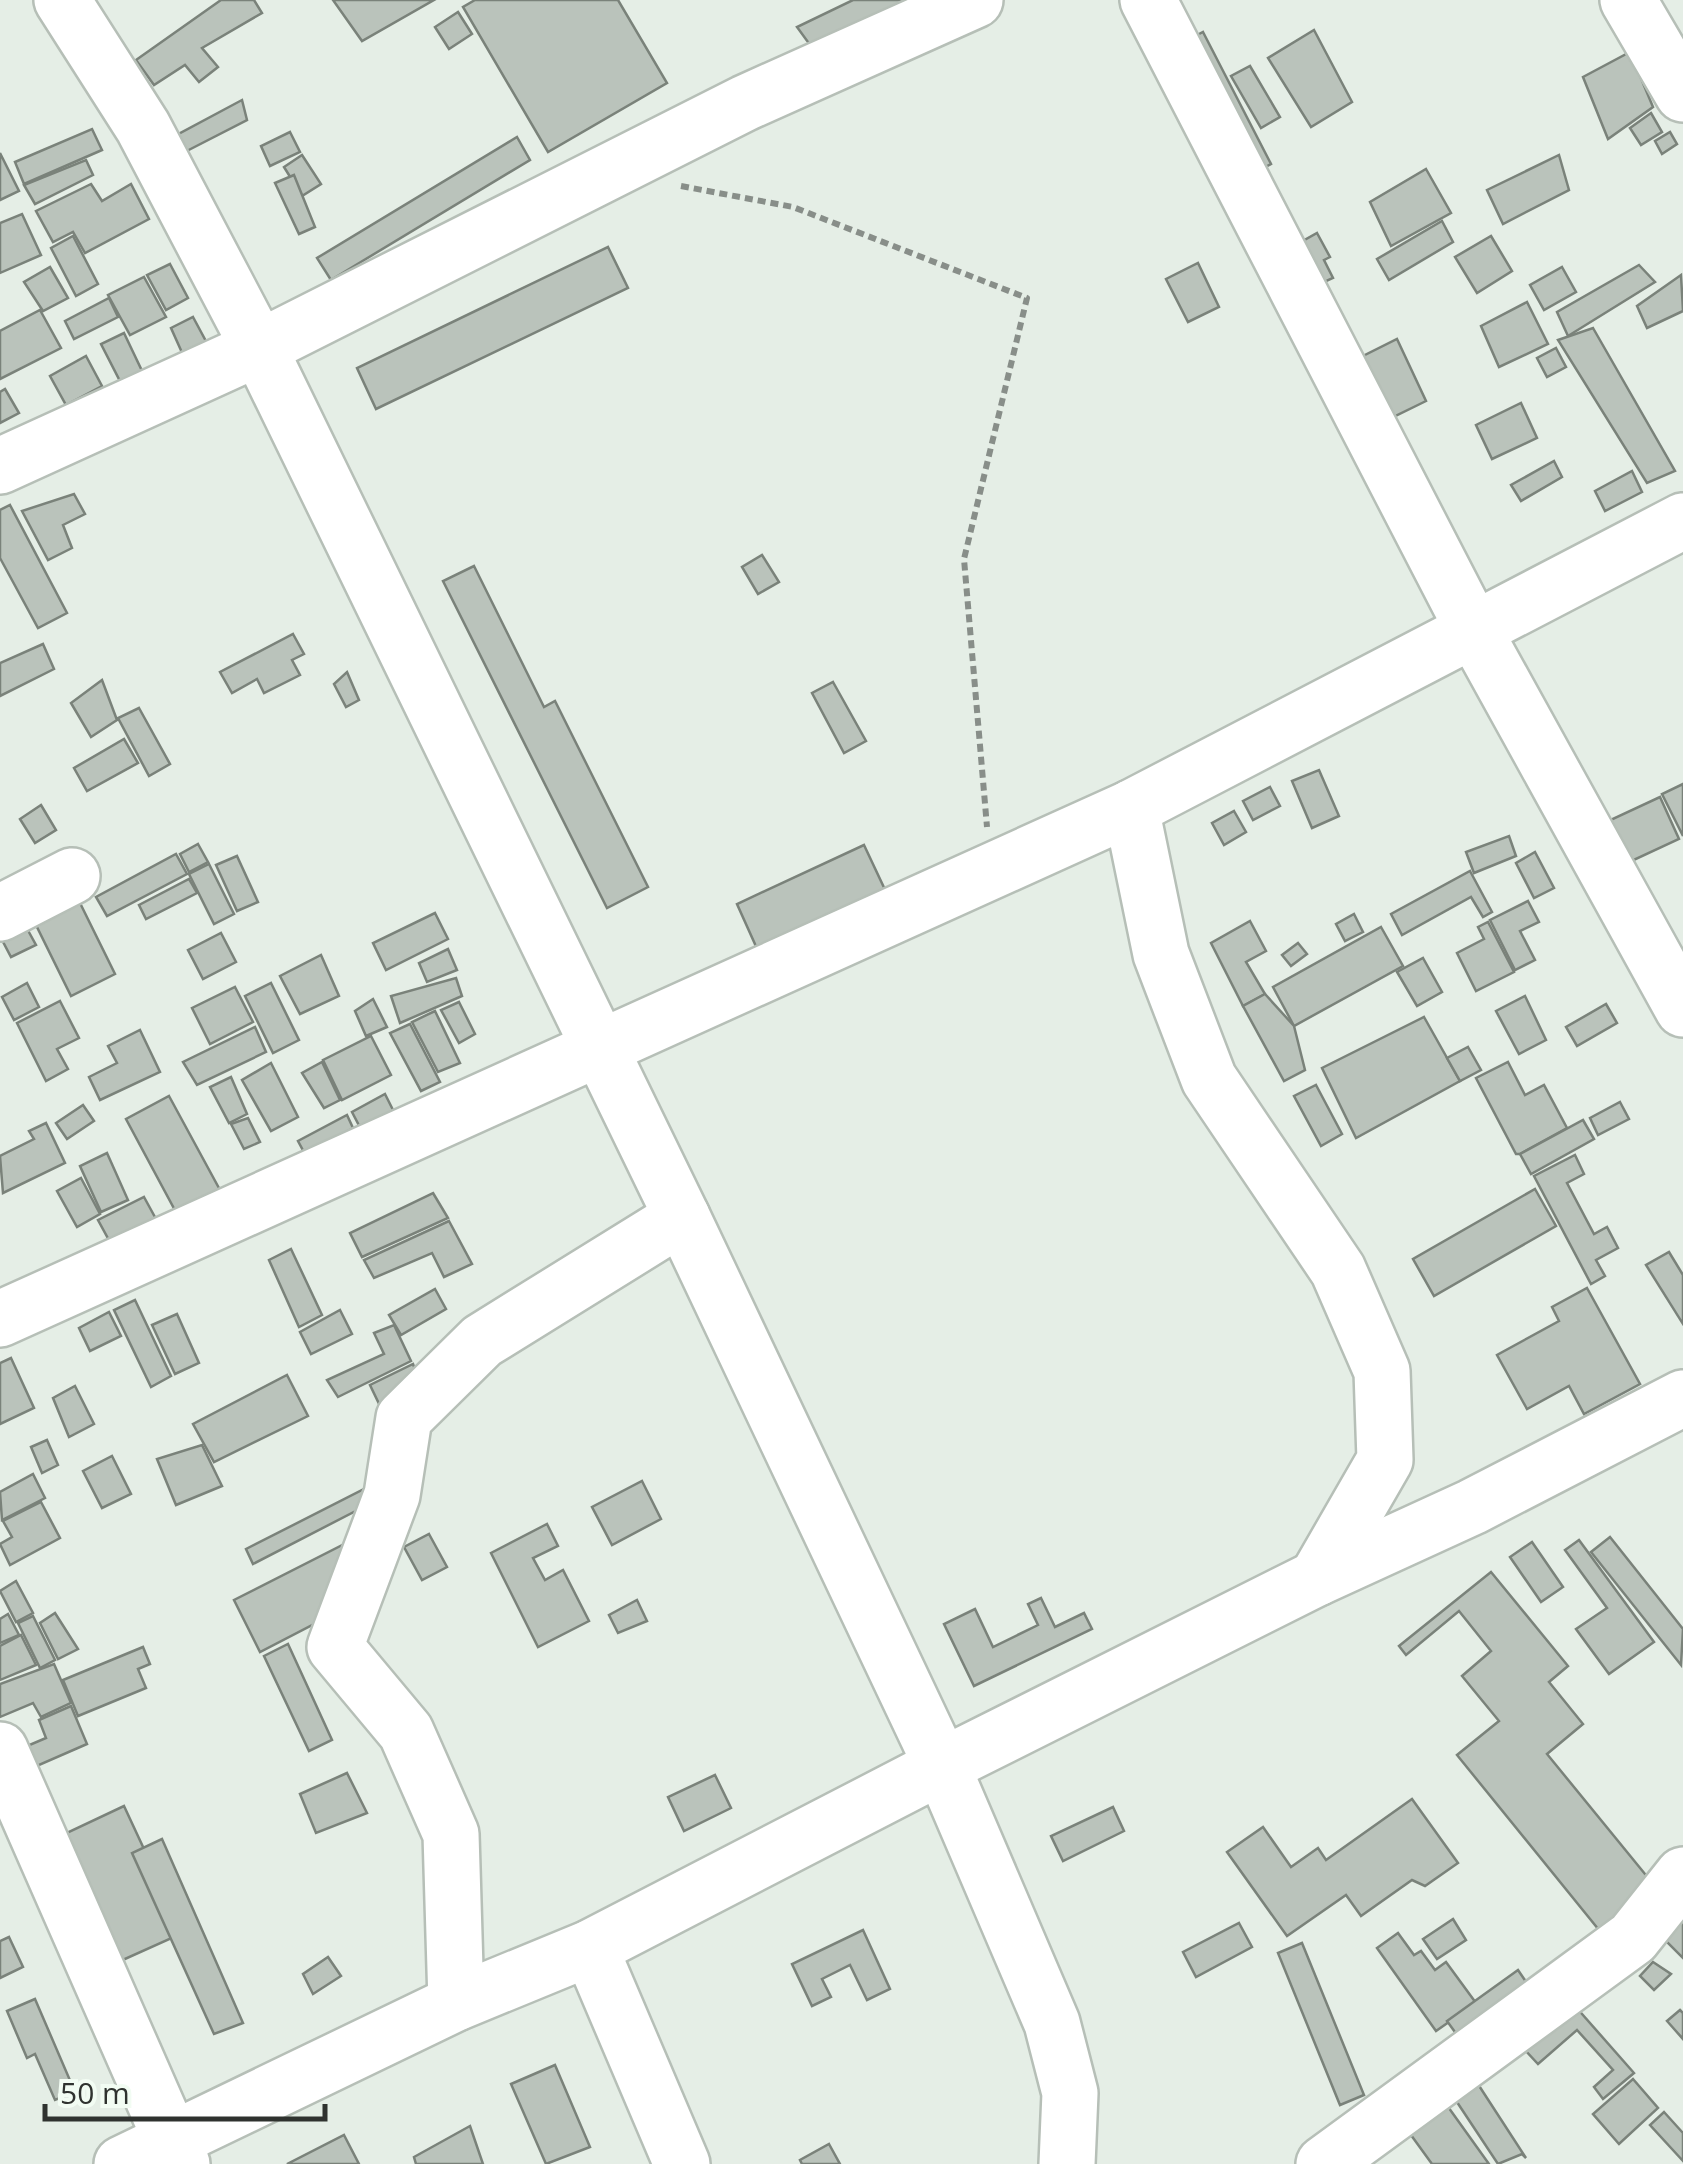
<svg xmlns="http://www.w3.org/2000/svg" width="1683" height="2164" viewBox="0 0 1683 2164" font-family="'Open Sans',sans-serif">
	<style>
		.building { fill: #bac3bb; stroke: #7a827a; stroke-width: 2.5 }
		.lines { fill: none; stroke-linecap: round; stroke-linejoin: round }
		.minor-casing { stroke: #b6bfb7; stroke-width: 60 }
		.path { stroke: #888e89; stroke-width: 6; stroke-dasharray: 8 5; stroke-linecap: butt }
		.minor { stroke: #fff; stroke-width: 55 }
	</style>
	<rect width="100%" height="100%" fill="#e5eee6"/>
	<g class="building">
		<path d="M221,0H254L262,13L202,48L218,67L199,82L185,65L154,85L136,60Z"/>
		<path d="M333,0H434L362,41Z"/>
		<path d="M475,0H618L667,83L548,152L463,7Z"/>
		<path d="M853,0H913L813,49L797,27Z"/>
		<path d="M458,12L472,34L449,49L435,27Z"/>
		<path d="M1314,30L1352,102L1311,127L1268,58Z"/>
		<path d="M1203,32L1271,164L1251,174L1184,42Z"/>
		<path d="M1630,52L1653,107L1608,139L1583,77Z"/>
		<path d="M1250,66L1280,117L1261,128L1231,76Z"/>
		<path d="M242,100L247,120L177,156L173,137Z"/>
		<path d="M1651,113L1662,132L1641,145L1630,128Z"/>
		<path d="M92,129L102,150L24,184L15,162Z"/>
		<path d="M290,132L300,152L270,166L261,146Z"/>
		<path d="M1670,132L1677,144L1662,154L1655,141Z"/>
		<path d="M517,137L530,160L331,280L317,258Z"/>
		<path d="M0,153L19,191L0,200Z"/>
		<path d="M302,155L321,184L302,196L284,167Z"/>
		<path d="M1559,155L1569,190L1503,224L1487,190Z"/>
		<path d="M86,160L93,175L35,204L24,185Z"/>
		<path d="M1426,169L1451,213L1391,246L1370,202Z"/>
		<path d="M294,175L315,227L299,234L275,183Z"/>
		<path d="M91,184L102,201L131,184L149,219L85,253L73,232L53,242L36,211Z"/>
		<path d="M22,214L41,255L0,273V223Z"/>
		<path d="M1442,221L1453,242L1389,280L1377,259Z"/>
		<path d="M1317,233L1330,257L1324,260L1333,278L1322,283L1294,246Z"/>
		<path d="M73,236L98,284L76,296L51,248Z"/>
		<path d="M1491,236L1512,271L1477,293L1455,257Z"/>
		<path d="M608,247L628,288L376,409L357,368Z"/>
		<path d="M1198,263L1219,307L1188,322L1166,279Z"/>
		<path d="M170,264L188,298L166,310L147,275Z"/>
		<path d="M1639,265L1655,282L1568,336L1557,312Z"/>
		<path d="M50,267L68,298L43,311L24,282Z"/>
		<path d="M1562,267L1576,292L1544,310L1530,285Z"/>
		<path d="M1681,275L1683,311L1647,328L1637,306Z"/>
		<path d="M144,277L166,317L130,335L108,295Z"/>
		<path d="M109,298L118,317L74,339L65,321Z"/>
		<path d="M1527,302L1548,344L1499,367L1481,326Z"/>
		<path d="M40,310L61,348L0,379V331Z"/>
		<path d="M193,317L208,345L184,357L171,328Z"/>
		<path d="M1593,328L1675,471L1647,483L1558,340Z"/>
		<path d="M124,333L143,373L121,383L101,344Z"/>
		<path d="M1397,339L1426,401L1387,420L1353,361Z"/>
		<path d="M1556,348L1566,367L1547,377L1537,358Z"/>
		<path d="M86,356L102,386L66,405L50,376Z"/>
		<path d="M5,389L19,413L0,423V392Z"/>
		<path d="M1521,403L1537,438L1492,459L1476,425Z"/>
		<path d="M1554,461L1562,477L1521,501L1511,485Z"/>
		<path d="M1632,471L1642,492L1605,511L1595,491Z"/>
		<path d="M74,494L85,514L63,525L72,548L48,560L22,511Z"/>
		<path d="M10,505L67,613L38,628L0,558V510Z"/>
		<path d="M762,555L779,582L758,594L742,567Z"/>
		<path d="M474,566L544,707L555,701L648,887L607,908L443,581Z"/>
		<path d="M293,634L304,654L292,660L300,675L264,693L257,679L232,693L220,672Z"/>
		<path d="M43,644L54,669L0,696V663Z"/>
		<path d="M347,672L359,700L346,707L334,684Z"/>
		<path d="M102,680L117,720L91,737L71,703Z"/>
		<path d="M833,682L866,741L844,753L812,693Z"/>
		<path d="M139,708L170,764L149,776L118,718Z"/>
		<path d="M124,739L138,763L87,791L74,768Z"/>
		<path d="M1319,770L1339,816L1312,828L1292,781Z"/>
		<path d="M1683,784V836L1662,794Z"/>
		<path d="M1270,787L1280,806L1253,820L1243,801Z"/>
		<path d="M1660,797L1679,839L1610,871L1591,829Z"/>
		<path d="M41,805L56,830L35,843L20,819Z"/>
		<path d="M1234,811L1246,832L1224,845L1212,823Z"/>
		<path d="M1509,836L1516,856L1474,873L1466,852Z"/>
		<path d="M198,844L208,862L189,872L180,854Z"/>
		<path d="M864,845L887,894L759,953L737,904Z"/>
		<path d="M1535,852L1554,888L1534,898L1516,863Z"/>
		<path d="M176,854L187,874L107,916L96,897Z"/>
		<path d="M237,856L258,902L237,911L216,865Z"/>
		<path d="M209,864L234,914L214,924L189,874Z"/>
		<path d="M1470,871L1492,912L1483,917L1471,897L1402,935L1391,914Z"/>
		<path d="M189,879L197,893L146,919L139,905Z"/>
		<path d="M1528,901L1539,922L1520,931L1535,960L1515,970L1490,920Z"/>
		<path d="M80,903L115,974L71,996L36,925Z"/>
		<path d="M435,913L448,939L386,970L373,943Z"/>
		<path d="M1354,914L1363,932L1345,941L1336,924Z"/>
		<path d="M1250,921L1266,951L1246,962L1265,994L1243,1006L1211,943Z"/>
		<path d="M1488,922L1514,972L1476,991L1457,953L1484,939L1478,927Z"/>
		<path d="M25,925L36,945L11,957L1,938Z"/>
		<path d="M1381,927L1403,966L1294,1026L1273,987Z"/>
		<path d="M221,933L236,962L203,979L188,950Z"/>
		<path d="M1298,943L1307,954L1291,966L1282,955Z"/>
		<path d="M448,949L457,970L427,982L419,963Z"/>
		<path d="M321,955L339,996L300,1014L280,976Z"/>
		<path d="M1423,958L1442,992L1417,1006L1397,972Z"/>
		<path d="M456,978L462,996L400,1023L391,996Z"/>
		<path d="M27,983L39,1007L14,1020L2,997Z"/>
		<path d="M271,983L299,1040L273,1053L245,996Z"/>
		<path d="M235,987L253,1022L210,1044L192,1008Z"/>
		<path d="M1265,994L1294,1026L1305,1070L1284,1081L1243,1006Z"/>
		<path d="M1525,996L1546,1040L1519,1054L1496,1011Z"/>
		<path d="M373,999L387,1027L366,1036L355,1011Z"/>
		<path d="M60,1001L79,1038L57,1049L68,1069L46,1081L17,1023Z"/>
		<path d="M459,1002L475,1034L459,1043L441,1010Z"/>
		<path d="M1606,1004L1617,1023L1577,1046L1566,1027Z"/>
		<path d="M435,1011L460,1063L438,1072L412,1022Z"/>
		<path d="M1424,1017L1460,1081L1356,1138L1322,1068Z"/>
		<path d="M410,1024L440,1082L421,1091L390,1033Z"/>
		<path d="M255,1027L266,1052L197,1085L183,1062Z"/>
		<path d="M140,1030L160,1072L100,1100L89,1077L117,1063L108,1046Z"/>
		<path d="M371,1036L391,1075L342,1100L323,1060Z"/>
		<path d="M1468,1047L1481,1070L1460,1081L1447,1058Z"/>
		<path d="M322,1062L340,1100L324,1108L302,1073Z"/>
		<path d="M1508,1062L1525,1095L1544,1085L1567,1128L1520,1154H1516L1476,1078Z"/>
		<path d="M271,1063L298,1117L271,1131L242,1080Z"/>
		<path d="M231,1077L247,1114L229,1123L210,1087Z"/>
		<path d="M1316,1085L1342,1134L1321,1146L1294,1096Z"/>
		<path d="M385,1094L396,1116L363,1133L352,1112Z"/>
		<path d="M169,1096L220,1190L177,1214L126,1119Z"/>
		<path d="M1620,1102L1629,1119L1598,1135L1590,1118Z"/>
		<path d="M83,1105L94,1121L67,1139L56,1123Z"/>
		<path d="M347,1115L353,1128L305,1154L298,1141Z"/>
		<path d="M248,1118L260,1142L244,1149L231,1124Z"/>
		<path d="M1583,1120L1594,1139L1531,1174L1520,1154Z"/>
		<path d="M46,1123L65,1163L3,1193L0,1156L34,1139L29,1131Z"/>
		<path d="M107,1153L128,1200L101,1212L80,1166Z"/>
		<path d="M1575,1155L1584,1174L1567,1183L1594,1234L1607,1227L1618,1248L1596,1260L1605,1276L1591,1284L1534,1176Z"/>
		<path d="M81,1178L100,1214L77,1227L57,1191Z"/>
		<path d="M1535,1189L1556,1226L1434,1296L1413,1259Z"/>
		<path d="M433,1193L448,1218L362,1257L350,1233Z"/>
		<path d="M144,1197L162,1230L116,1253L98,1220Z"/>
		<path d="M449,1221L472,1264L444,1277L432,1253L374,1278L364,1260Z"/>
		<path d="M291,1249L322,1315L299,1327L269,1260Z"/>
		<path d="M1669,1252L1683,1275V1324L1646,1265Z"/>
		<path d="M1587,1288L1640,1384L1584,1414L1569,1386L1527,1409L1497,1355L1559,1321L1552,1307Z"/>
		<path d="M435,1289L446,1309L401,1335L389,1315Z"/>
		<path d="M135,1300L171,1376L151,1387L114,1310Z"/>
		<path d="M340,1310L352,1334L311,1354L300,1332Z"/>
		<path d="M109,1312L121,1336L90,1351L79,1328Z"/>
		<path d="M177,1314L199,1363L175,1374L152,1325Z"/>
		<path d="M394,1325L411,1361L338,1397L327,1380L384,1354L374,1333Z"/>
		<path d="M11,1358L34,1408L0,1424V1363Z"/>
		<path d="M413,1364L422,1389L382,1410L370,1385Z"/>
		<path d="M287,1375L308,1416L214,1462L193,1424Z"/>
		<path d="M75,1386L94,1424L69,1437L53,1398Z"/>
		<path d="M47,1440L58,1465L42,1473L31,1447Z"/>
		<path d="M202,1445L222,1486L176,1505L157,1459Z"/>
		<path d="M112,1456L131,1494L102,1508L83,1471Z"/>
		<path d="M33,1474L45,1498L2,1520L0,1492Z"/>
		<path d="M642,1481L661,1519L612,1545L592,1507Z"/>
		<path d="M370,1486L377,1500L253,1564L246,1549Z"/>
		<path d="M41,1502L60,1538L10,1565L0,1544L12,1537L3,1521Z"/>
		<path d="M547,1524L558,1546L533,1558L545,1580L563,1570L589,1621L538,1647L491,1553Z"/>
		<path d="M366,1533L339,1611L260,1652L234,1600Z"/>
		<path d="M429,1534L447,1567L422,1580L404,1547Z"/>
		<path d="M1610,1537L1683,1629L1681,1665L1591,1552Z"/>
		<path d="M1579,1540L1654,1642L1609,1674L1576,1629L1607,1608L1565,1550Z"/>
		<path d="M1532,1542L1563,1587L1541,1602L1510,1557Z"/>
		<path d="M1491,1572L1568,1666L1549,1682L1583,1724L1547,1754L1654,1885L1599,1930L1457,1755L1499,1721L1462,1676L1491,1651L1459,1611L1406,1655L1399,1646Z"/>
		<path d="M16,1581L33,1613L16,1622L0,1591Z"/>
		<path d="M1041,1598L1055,1627L1084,1613L1092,1629L974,1686L944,1624L975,1609L993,1647L1038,1625L1028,1604Z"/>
		<path d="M637,1600L647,1621L618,1633L609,1615Z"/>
		<path d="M55,1613L78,1649L58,1659L40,1623Z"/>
		<path d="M8,1614L19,1635L0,1643V1619Z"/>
		<path d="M33,1616L55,1660L40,1668L18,1623Z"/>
		<path d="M21,1635L36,1665L0,1680V1646Z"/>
		<path d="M288,1644L332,1740L309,1751L264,1656Z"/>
		<path d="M143,1647L150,1664L138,1669L146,1688L78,1716L63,1680Z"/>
		<path d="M54,1664L71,1703L41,1717L33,1703L0,1717V1684Z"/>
		<path d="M71,1706L87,1744L0,1782L20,1749L46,1738L39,1720Z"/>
		<path d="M347,1773L367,1813L316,1833L300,1794Z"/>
		<path d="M715,1775L731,1808L684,1831L668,1797Z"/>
		<path d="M1412,1799L1458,1863L1425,1886L1412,1880L1361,1916L1346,1895L1287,1936L1227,1852L1263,1827L1291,1867L1318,1848L1326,1860Z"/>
		<path d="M124,1806L183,1933L116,1963L58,1837Z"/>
		<path d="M1113,1807L1124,1831L1063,1861L1051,1836Z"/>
		<path d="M162,1839L243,2023L214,2034L132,1853Z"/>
		<path d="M1683,1914V1958L1655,1930Z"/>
		<path d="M1453,1919L1466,1940L1437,1959L1423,1939Z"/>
		<path d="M1239,1923L1252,1947L1196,1977L1183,1952Z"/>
		<path d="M863,1930L890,1989L867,2000L850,1965L822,1979L831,1997L812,2006L792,1964Z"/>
		<path d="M1398,1933L1414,1955L1421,1951L1435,1970L1446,1962L1476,2003L1436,2031L1377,1948Z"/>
		<path d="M9,1937L23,1967L0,1978V1941Z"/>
		<path d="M1302,1943L1364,2095L1340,2105L1278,1953Z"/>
		<path d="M328,1957L341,1976L313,1994L303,1974Z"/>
		<path d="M1653,1962L1671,1974L1654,1990L1640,1976Z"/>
		<path d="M1518,1970L1531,1989L1460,2039L1447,2021Z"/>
		<path d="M35,1999L75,2092L55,2100L35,2054L27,2058L7,2011Z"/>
		<path d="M1575,2006L1634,2073L1603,2099L1594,2087L1613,2070L1577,2030L1538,2064L1525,2050Z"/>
		<path d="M1680,2010L1683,2013V2039L1667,2021Z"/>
		<path d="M555,2065L590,2147L546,2164L511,2084Z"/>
		<path d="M1474,2078L1526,2158L1522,2154L1498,2164L1451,2093Z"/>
		<path d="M1633,2079L1658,2108L1619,2144L1593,2114Z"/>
		<path d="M1441,2097L1489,2164H1432L1403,2124Z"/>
		<path d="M1664,2112L1683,2133V2161L1650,2125Z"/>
		<path d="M470,2126L483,2164H416L414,2157Z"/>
		<path d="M344,2135L359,2164H287Z"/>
		<path d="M829,2144L840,2164H802L800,2160Z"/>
	</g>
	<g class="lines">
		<g class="minor-casing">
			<g id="minor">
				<path d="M62,0L143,127L259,348L682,1217L942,1766L1052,2023L1070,2093L1067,2164"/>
				<path d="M1148,0L1472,627L1683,1009"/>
				<path d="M1628,0L1683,94"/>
				<path d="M0,466L259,348L745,103L975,0"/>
				<path d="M1131,808L1161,954L1209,1079L1338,1270L1382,1371L1385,1460L1317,1578"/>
				<path d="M0,913L72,876"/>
				<path d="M0,1319L1131,808L1683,521"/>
				<path d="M0,1750L182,2164"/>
				<path d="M590,1948L682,2164"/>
				<path d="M456,2003L451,1834L406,1732L335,1647L392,1495L404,1418L482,1341L682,1217"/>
				<path d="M122,2164L456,2003L590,1948L942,1766L1317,1578L1472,1507L1683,1398"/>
				<path d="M1324,2164L1633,1938L1683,1875"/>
			</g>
		</g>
		<path class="path" d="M681,186L793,207L1027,298L964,559L987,827"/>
		<use href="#minor" class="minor"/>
	</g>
	<path d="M45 2104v15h280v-15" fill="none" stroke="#2f322f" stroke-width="5"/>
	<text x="60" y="2104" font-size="30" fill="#2f322f" stroke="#f2fcf3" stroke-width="8" paint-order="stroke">50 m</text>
</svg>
